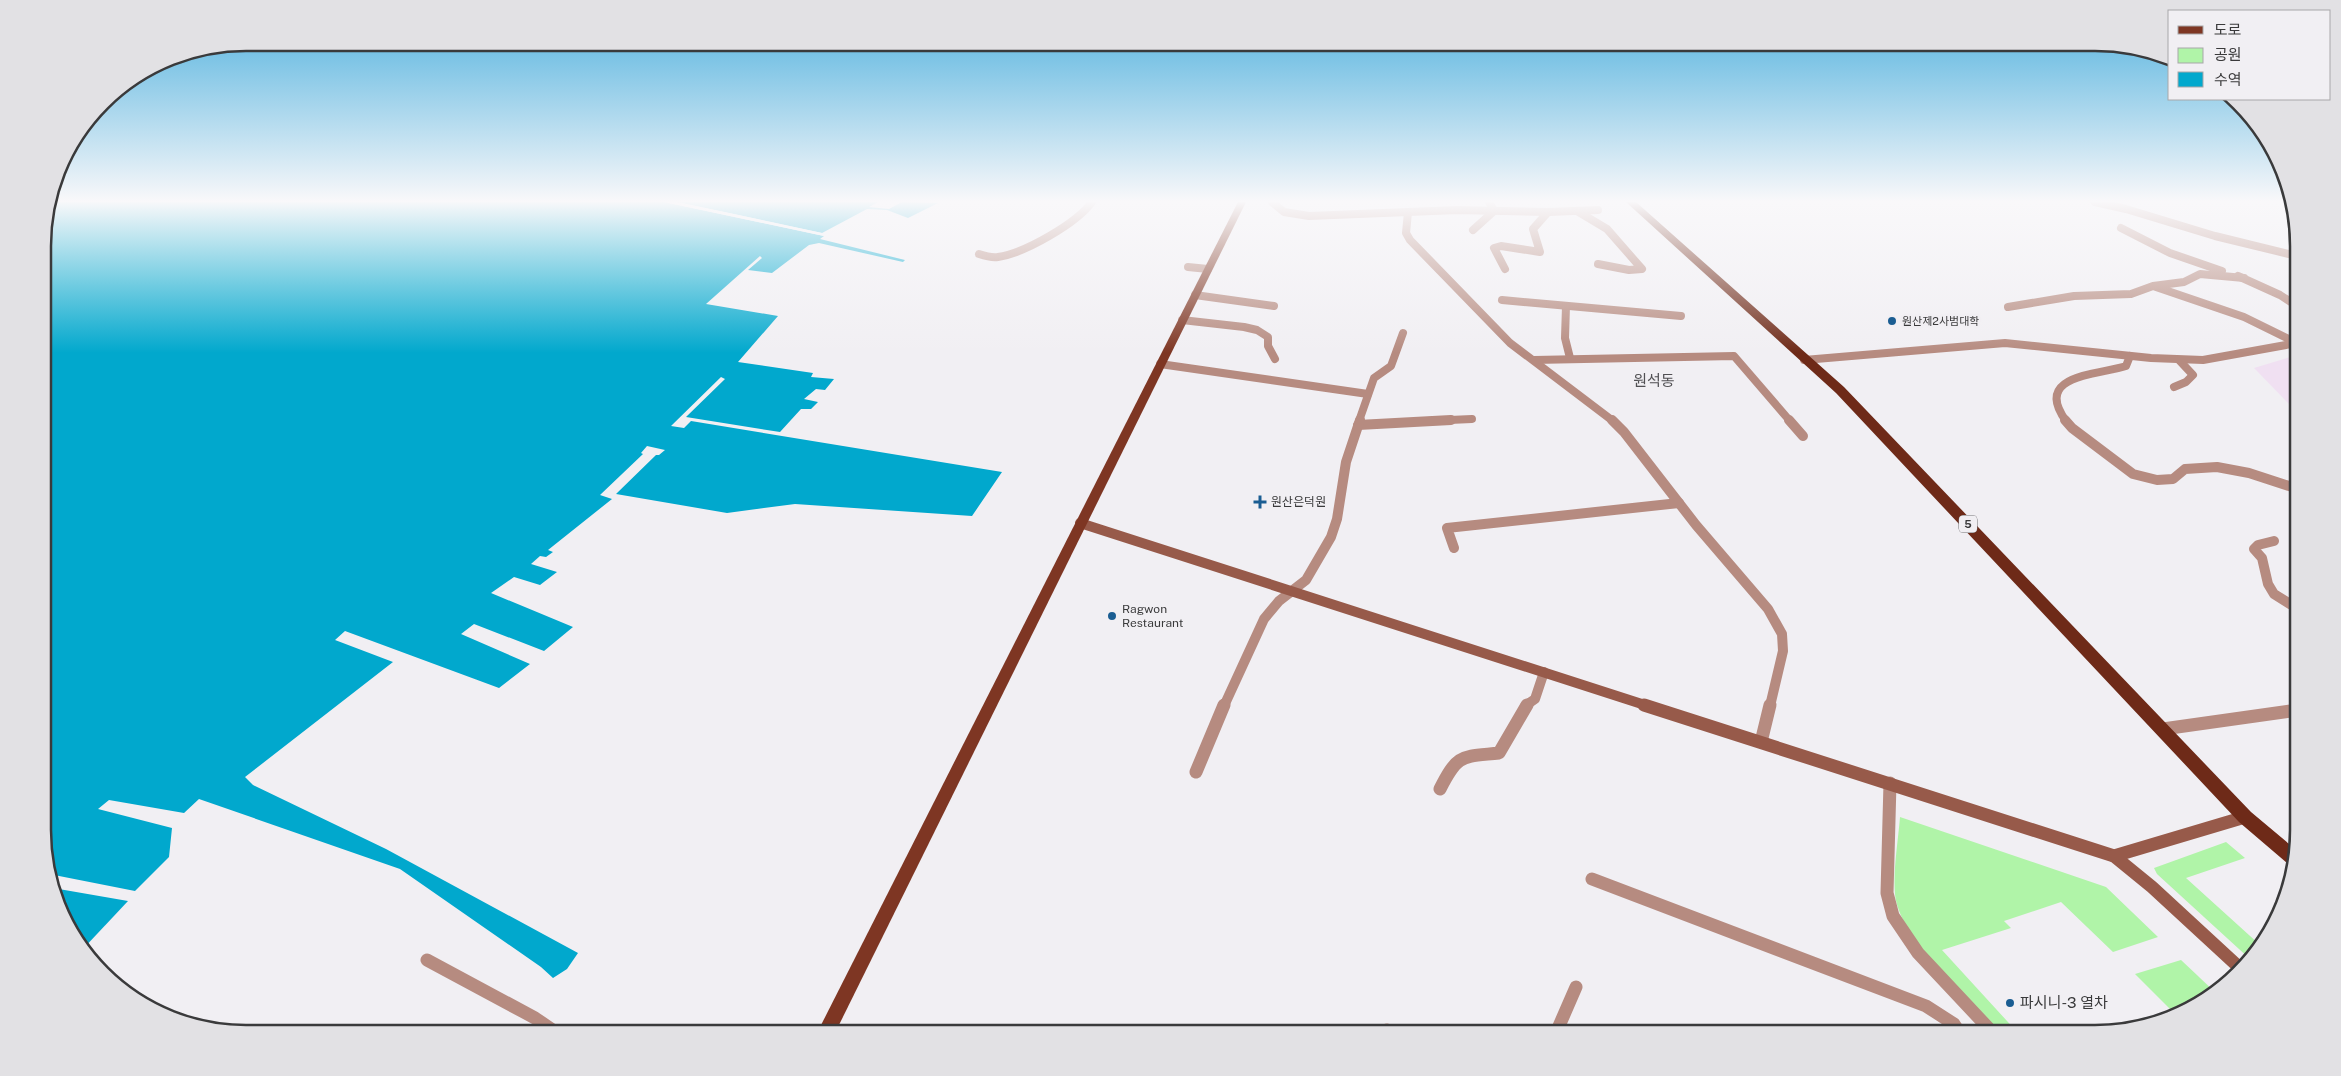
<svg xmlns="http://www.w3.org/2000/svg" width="2341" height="1076" viewBox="0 0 2341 1076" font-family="'Public Sans','Noto Sans KR',sans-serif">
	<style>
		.education { fill: #f0e0f2 }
		.green { fill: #b0f4a8 }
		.water { fill: #01a8cd }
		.pier { fill: #f1eff3 }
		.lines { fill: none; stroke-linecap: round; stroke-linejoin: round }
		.minor-far2 { stroke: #b68b80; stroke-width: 8 }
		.minor-far1 { stroke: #b68b80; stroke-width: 10 }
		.minor { stroke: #b68b80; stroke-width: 13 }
		.tertiary { stroke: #b68b80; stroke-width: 8 }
		.secondary-far1 { stroke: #975a4a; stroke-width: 10 }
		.secondary { stroke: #975a4a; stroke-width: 13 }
		.primary { fill: #7e3623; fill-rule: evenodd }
		.trunk { fill: #6e2a18; fill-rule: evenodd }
		.poi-dot { fill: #1a5d92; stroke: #f1eff3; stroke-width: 2 }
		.labels { text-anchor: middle; stroke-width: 5; stroke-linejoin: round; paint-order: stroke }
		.far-poi-label { font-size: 11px; fill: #3a3a3b; stroke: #f1eff3; text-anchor: start }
		.shield { fill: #f1eff3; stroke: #717072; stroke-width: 1 }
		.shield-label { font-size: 11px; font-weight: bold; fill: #3a3a3b }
		.poi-label { font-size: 12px; fill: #3a3a3b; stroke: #f1eff3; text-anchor: start }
		.quarter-label { font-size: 15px; fill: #515053; stroke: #f1eff3 }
		.near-poi-label { font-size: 15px; fill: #3a3a3b; stroke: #f1eff3; text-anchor: start }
		.rim { fill: none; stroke: #3a3a3b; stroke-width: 2.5 }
	</style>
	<rect width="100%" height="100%" fill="#f1eff3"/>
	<path class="education" d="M2297,355V406L2290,405L2254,368Z"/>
	<g class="green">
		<path d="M1900,817L2106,887L2158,937L2113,952L2061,902L2004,921L2011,928L1942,950L2018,1033H2001C1970,1000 1899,939 1895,894C1893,870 1898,842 1900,817Z"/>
		<path d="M2226,842L2245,858L2186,878L2260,945L2251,960L2157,874L2154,868Z"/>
		<path d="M2181,960L2216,993L2208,999L2176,1015L2135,974Z"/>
	</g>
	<g class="water">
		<path d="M51,202H664L824,236L820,239L905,260L903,262L819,243L809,245L772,273L748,270L762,258L760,256L706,304L778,316L738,362L813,373L811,377L834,379L825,390L816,389L804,399L818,402L811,409H801L780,432L686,417L725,379L721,377L671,426L684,428L691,421L1002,472L972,516L795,504L727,513L616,494L656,455H659L665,450L647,446L641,453L643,454L600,495L612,499L548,550L553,552L546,557L540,556L531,564L557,572L540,585L514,577L491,593L573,627L544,651L474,624L461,634L530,664L499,688L345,631L335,640L393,662L245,777L253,785L386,849L578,953L567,969L553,978L541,967L400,869L199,799L184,813L109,800L98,809L172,828L169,857L135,891L49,874L44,857L43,232Z"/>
		<path d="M677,202H878L869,207L889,209L902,202L938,203L908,218L887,210L867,209L822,233Z"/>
		<path d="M53,888L128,901L82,950L58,908Z"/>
	</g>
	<path class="pier" d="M664,202H677L734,214L822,233L824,236Z"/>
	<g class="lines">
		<g class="minor-far2">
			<path d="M1272,202L1284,212L1309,216L1457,210L1548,212L1598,210"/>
			<path d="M2095,202L2126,209L2215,236L2297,256"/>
			<path d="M1577,211L1607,229L1642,269L1629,270L1598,264"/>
			<path d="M1408,212L1406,233L1410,240L1510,343L1613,421"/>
			<path d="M2121,228L2170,253L2222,271"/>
			<path d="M1473,230L1494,211L1489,202"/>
			<path d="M979,254C985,256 992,258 998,257C1025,253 1077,223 1092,202"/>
			<path d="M1188,267L1208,269"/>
			<path d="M1505,269L1494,248L1501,246L1540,252L1533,229L1548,212"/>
			<path d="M2238,276L2280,295L2297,306"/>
			<path d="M2156,287L2244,317L2297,343"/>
			<path d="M1195,295L1274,306"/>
			<path d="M1502,300L1681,316"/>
			<path d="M1566,306L1565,338L1570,358"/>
			<path d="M2008,307L2074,296L2131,294L2153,286L2184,282L2200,274L2244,278"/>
			<path d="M1182,320L1244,327L1257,330L1268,337V346L1275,359"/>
			<path d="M1534,360L1734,356L1790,421"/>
			<path d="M1160,364L1368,394"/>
			<path d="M2174,387L2186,382L2193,375L2179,360"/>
			<path d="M1359,421L1374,378L1391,366L1403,333"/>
			<path d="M1427,421L1472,419"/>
			<path d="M2066,421C2032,374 2099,375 2126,366L2130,356"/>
		</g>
		<g class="minor-far1">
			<path d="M1612,420L1624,432L1696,525L1768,609L1782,634L1783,651L1770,706"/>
			<path d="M1789,420L1803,436"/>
			<path d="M2065,420L2072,428L2133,474L2157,480L2173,479L2185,469L2217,467L2249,473L2298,489"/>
			<path d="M1358,425L1451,420"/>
			<path d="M2274,541L2258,545L2254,549L2262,558L2268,584L2274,594L2298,609"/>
			<path d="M1454,548L1447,528L1679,503"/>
			<path d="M1224,706L1264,619L1279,601L1306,580L1331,537L1337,519L1346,462L1360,420"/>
			<path d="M1525,706L1535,699L1544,672"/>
		</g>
		<g class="minor">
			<path d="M2163,729L2298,710"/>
			<path d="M1761,742L1770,705"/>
			<path d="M1196,772L1224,705"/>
			<path d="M1890,783L1887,893L1893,916L1918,953L1993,1033"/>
			<path d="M1440,789C1458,753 1462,757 1499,753L1527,705"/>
			<path d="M1592,879L1926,1006L1954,1024L1960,1033"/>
			<path d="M427,960L535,1018L557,1033"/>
			<path d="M1387,1030L1388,1033"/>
			<path d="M1556,1033L1576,987"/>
		</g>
		<path class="tertiary" d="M1804,360L2005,343L2151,358L2203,360L2297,343"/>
		<path class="secondary-far1" d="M1080,523L1648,706"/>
		<g class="secondary">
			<path d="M1644,705L2114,856L2152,887L2242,970"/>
			<path d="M2114,856L2245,817"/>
		</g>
		<path class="primary" d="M1238,202H1246L835,1033H817Z"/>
		<path class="trunk" d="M1626,202H1636L1844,387L2251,812L2295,849L2292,865L2287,863L2239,822L1836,393Z"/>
	</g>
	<linearGradient id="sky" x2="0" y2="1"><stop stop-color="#4bafdd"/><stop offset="0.57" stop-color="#f9f8fa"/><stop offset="1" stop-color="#f9f8fa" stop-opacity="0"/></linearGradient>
	<rect width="2341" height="353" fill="url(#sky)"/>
	<g class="poi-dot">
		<circle cx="1892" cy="321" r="5"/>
		<path d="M1257.5 494.5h5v5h5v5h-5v5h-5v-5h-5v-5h5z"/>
		<circle cx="1112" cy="616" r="5"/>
		<circle cx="2010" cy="1003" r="5"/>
	</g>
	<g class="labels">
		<g class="far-poi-label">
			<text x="1902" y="325">원산제2사범대학</text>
		</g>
		<rect class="shield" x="1959" y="515.5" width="18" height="17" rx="4"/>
		<g class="shield-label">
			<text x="1968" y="528">5</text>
		</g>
		<g class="poi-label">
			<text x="1271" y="506">원산은덕원</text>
			<text x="1122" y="613">Ragwon<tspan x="1122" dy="14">Restaurant</tspan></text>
		</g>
		<g class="quarter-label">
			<text x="1654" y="386">원석동</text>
		</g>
		<g class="near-poi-label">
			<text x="2020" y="1008">파시니-3 열차</text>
		</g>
	</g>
	<path d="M0 0H2341V1076H0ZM246 51H2095A195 195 0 0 1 2290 246V830A195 195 0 0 1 2095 1025H246A195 195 0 0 1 51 830V246A195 195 0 0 1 246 51Z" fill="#e2e1e4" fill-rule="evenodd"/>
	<path class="rim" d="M246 51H2095A195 195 0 0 1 2290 246V830A195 195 0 0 1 2095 1025H246A195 195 0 0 1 51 830V246A195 195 0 0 1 246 51Z"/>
	<rect x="2168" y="10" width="162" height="90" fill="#f1eff3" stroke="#a8a7a9"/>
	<rect x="2178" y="26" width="25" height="8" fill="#7e3623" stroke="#a8a7a9"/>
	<text x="2214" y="35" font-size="15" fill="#3a3a3b">도로</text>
	<rect x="2178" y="48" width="25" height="15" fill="#b0f4a8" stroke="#a8a7a9"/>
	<text x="2214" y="60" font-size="15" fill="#3a3a3b">공원</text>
	<rect x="2178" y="72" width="25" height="15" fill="#01a8cd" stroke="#a8a7a9"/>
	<text x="2214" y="85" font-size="15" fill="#3a3a3b">수역</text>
</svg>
